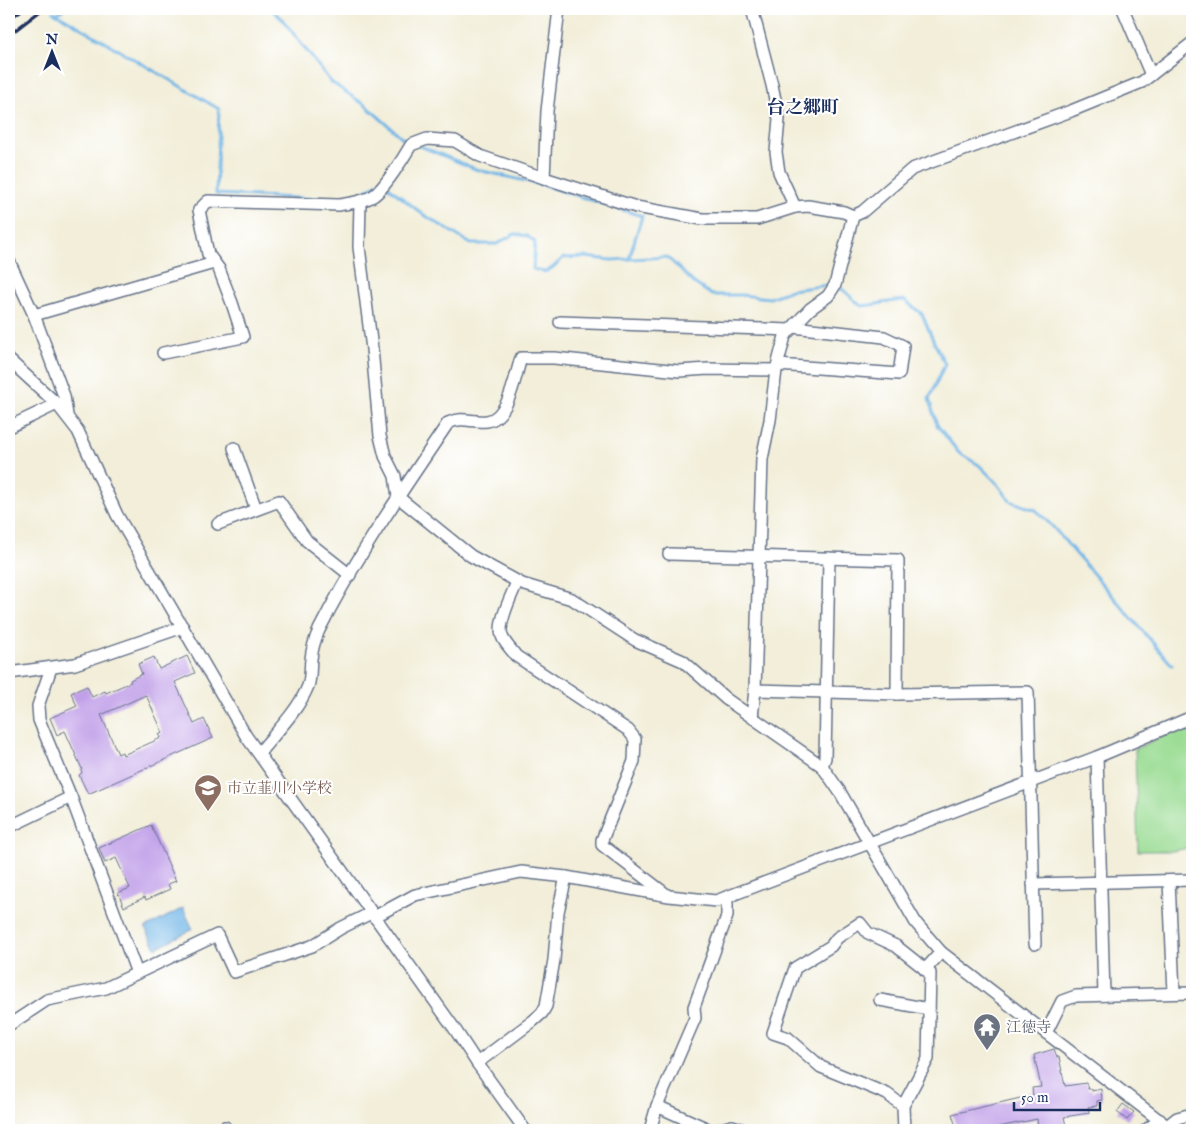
<svg xmlns="http://www.w3.org/2000/svg" width="1201" height="1139" viewBox="0 0 1201 1139" font-family="'IM FELL English','Noto Serif JP',serif">
	<style>
		.green { fill: #9adc93; stroke: #5a8678 }
		.water { fill: #70b5e6; stroke: #4672a2 }
		.lines { fill: none; stroke-linecap: round; stroke-linejoin: round }
		.stream { stroke: #70b5e6; stroke-width: 3 }
		.building { fill: #c1a0e9; fill-rule: evenodd }
		.minor-casing { stroke: #667289; stroke-width: 14 }
		.minor { stroke: #fff; stroke-width: 11 }
		.rail { stroke: #1b2f5e; stroke-width: 3 }
		.labels { text-anchor: middle; stroke-width: 4; stroke-linejoin: round; paint-order: stroke }
		.education-label { font-size: 15px; fill: #785e54; stroke: #fff; text-anchor: start }
		.worship-label { font-size: 15px; fill: #5b616d; stroke: #fff; text-anchor: start }
		.quarter-label { font-size: 18px; font-weight: bold; fill: #1b2f5e; stroke: #fff }
	</style>
	<rect width="100%" height="100%" fill="#fff"/>
	<filter id="ink" filterUnits="userSpaceOnUse"><feTurbulence type="fractalNoise" baseFrequency=".02" numOctaves="2"/><feDisplacementMap in="SourceGraphic" scale="10" xChannelSelector="R" yChannelSelector="G"/><feConvolveMatrix kernelMatrix="1 2 1 2 8 2 1 2 1" color-interpolation-filters="sRGB"/></filter>
	<filter id="wash" filterUnits="userSpaceOnUse"><feTurbulence type="fractalNoise" baseFrequency=".0096" numOctaves="4" result="noise"/><feDisplacementMap in="SourceGraphic" scale="20" xChannelSelector="R" yChannelSelector="G"/><feGaussianBlur stdDeviation="1.12" result="paint"/><feColorMatrix in="noise" values="0 0 0 0 0 0 0 0 0 0 0 0 0 0 0 0 0 1.4 0 .05"/><feComposite in="paint" operator="in"/></filter>
	<g filter="url(#wash)">
		<rect width="100%" height="100%" fill="#f2eed9"/>
		<path class="green" d="M1192,724V847L1174,851H1138L1135,749Z"/>
		<path class="water" d="M183,908L193,929L156,948L145,928Z"/>
		<g class="lines">
			<g class="stream">
				<path d="M271,9L282,19L331,82L365,105L405,140L410,142"/>
				<path d="M54,12L219,109L216,194L315,199"/>
				<path d="M56,14L64,9"/>
				<path d="M420,146L478,170L543,185L642,216L629,259"/>
				<path d="M386,185L421,213L471,244H497L514,234L527,236L535,242L533,269C548,276 552,268 563,258L585,257L611,260L667,257L694,283L712,295H741L770,298L791,290L829,285L842,289L861,306C876,305 889,301 904,300L922,314L933,340L945,364L929,399L937,425L959,453L979,465L998,484L1010,501L1036,510L1053,527L1172,665"/>
				<path d="M355,198L381,181"/>
			</g>
		</g>
		<g id="blocks">
			<g class="building">
				<path d="M187,656L195,673L175,682L194,724L204,719L213,738L88,794L79,775L82,773L81,770L82,769L65,731L57,735L50,718L77,706L71,693L87,686L92,697L105,691L106,693L131,682L130,680L142,674L138,664L154,657L159,669ZM146,695L163,733L159,734L161,738L123,755L122,752L118,754L101,715Z"/>
				<path d="M151,825L176,881L168,884L170,889L146,900L145,897L124,907L118,893L130,888L116,858L105,863L99,848Z"/>
				<path d="M1054,1049L1057,1057H1059L1065,1086L1086,1083L1088,1089H1092V1091L1101,1089L1102,1100L1097,1101V1106L1088,1107L1089,1113L1064,1117L1067,1130H1038L1037,1119L994,1128V1130H957L952,1114L1033,1095L1032,1088L1041,1087L1034,1055Z"/>
				<path d="M1123,1104L1134,1112L1127,1120L1117,1112Z"/>
			</g>
		</g>
	</g>
	<g filter="url(#ink)">
		<use href="#blocks" fill-opacity="0" stroke="#667289" stroke-width="1"/>
		<g class="lines">
			<g class="minor-casing">
				<g id="minor">
					<path d="M752,9L772,85L779,119L776,152L779,172L795,207"/>
					<path d="M1123,9L1151,75"/>
					<path d="M544,178L547,111L559,9"/>
					<path d="M360,202L359,247L372,349L380,436L385,456L395,476L398,497L471,556L522,584L572,599L635,640L683,661L726,699L822,766L840,792L916,923L941,952L1172,1130"/>
					<path d="M9,261L34,315L64,396L67,415"/>
					<path d="M34,315L214,263"/>
					<path d="M560,322L790,330"/>
					<path d="M163,353L243,337L232,303L219,269L208,254L199,210L208,201L339,205C350,203 363,202 373,196C384,189 404,157 411,145L427,139L455,141L480,156L544,178L636,207L702,219H757L795,207L808,206L844,212L853,216L862,212L912,169L1071,111L1142,82L1192,43"/>
					<path d="M9,360L57,404L78,431L117,515L246,736L454,1028L477,1063L525,1130"/>
					<path d="M778,365L899,374L903,346L884,337L793,327"/>
					<path d="M9,427L57,404"/>
					<path d="M234,448L256,509"/>
					<path d="M218,524L279,501L307,541L350,575"/>
					<path d="M669,554L898,560L897,694"/>
					<path d="M517,582C512,595 497,623 502,636C504,643 512,650 516,656L628,730L635,739L634,761L602,840V845L667,895"/>
					<path d="M51,668L38,706L39,720L71,797L137,973"/>
					<path d="M9,673L75,664L183,627"/>
					<path d="M755,690L897,694L1028,692L1035,944"/>
					<path d="M752,717L755,690L762,459L770,420L776,370L785,336L790,330L810,309L828,296L835,285L853,216"/>
					<path d="M259,753C276,732 298,711 308,686C311,678 310,668 311,659C312,649 315,639 319,630C355,558 403,490 448,423C464,416 471,423 487,421C509,418 515,376 521,358H554L679,371L708,369L776,370"/>
					<path d="M1097,757L1104,995"/>
					<path d="M822,766L825,758L829,558"/>
					<path d="M9,827L71,797"/>
					<path d="M1169,881L1174,993"/>
					<path d="M1033,884L1192,880"/>
					<path d="M374,917L415,895L521,872L566,877L669,896L716,901L1097,757L1192,717"/>
					<path d="M925,970L941,952"/>
					<path d="M880,1000L929,1009"/>
					<path d="M9,1025L47,1000L106,988L217,935L234,972L312,946L341,928L371,913"/>
					<path d="M1046,1033L1062,1001L1076,996L1192,993"/>
					<path d="M477,1063L533,1021L542,1013L546,1006L554,960L558,912L566,877"/>
					<path d="M657,1106L710,1130"/>
					<path d="M903,1106L887,1094L821,1067L788,1038L773,1033L795,968L831,946L837,938L860,923L868,933L896,946L930,973L928,1059L903,1106L904,1130"/>
					<path d="M1167,1126L1177,1118L1192,1114"/>
					<path d="M225,1127L226,1130"/>
					<path d="M650,1130L657,1106L695,1018L694,1007L727,916V897"/>
					<path d="M717,1130L732,1126L744,1130"/>
					<path d="M1146,1130L1160,1120"/>
				</g>
			</g>
			<use href="#minor" class="minor"/>
			<g class="rail">
				<path d="M9,19L23,9"/>
				<path d="M9,35L43,9"/>
			</g>
		</g>
	</g>
	<defs>
		<g id="school-pin" transform="scale(1.4375)"><path d="M0 17L-7.5 6A9.5 9.5 0 1 1 7.5 6Z" fill="#8d6e63" stroke="#fff"/><path d="M0-5L7-2L0 1L-7-2ZM-4 1L0 2.5L4 1V4Q0 6-4 4Z" fill="#fff"/></g>
		<g id="temple-pin" transform="scale(1.4375)"><path d="M0 17L-7.5 6A9.5 9.5 0 1 1 7.5 6Z" fill="#6b7280" stroke="#fff"/><path d="M0-6L5-2H3V0L6.5 2.5H4V6H1.5V3h-3V6H-4V2.5H-6.5L-3 0V-2H-5Z" fill="#fff"/></g>
	</defs>
	<g fill-rule="evenodd">
		<use href="#school-pin" x="208" y="788"/>
		<use href="#temple-pin" x="987" y="1027"/>
	</g>
	<g class="labels">
		<g class="education-label">
			<text x="227" y="793">市立韮川小学校</text>
		</g>
		<g class="worship-label">
			<text x="1006" y="1032">江徳寺</text>
		</g>
		<g class="quarter-label">
			<text x="803" y="113">台之郷町</text>
		</g>
	</g>
	<rect width="1201" height="1139" fill="none" stroke="#fff" stroke-width="30"/>
	<g transform="translate(52 52)" stroke="#ffffff" stroke-width="4" paint-order="stroke">
	<path d="M0-4L9 19L0 12L-9 19Z" fill="#1b2f5e"/>
	<text y="-8" font-size="14" font-weight="bold" text-anchor="middle" fill="#1b2f5e">N</text>
	</g>
	<path d="M1014 1102v8h86v-8" fill="none" stroke="#1b2f5e" stroke-width="2.5"/>
	<text x="1021" y="1102" font-size="15" fill="#1b2f5e" stroke="#ffffff" stroke-width="4" paint-order="stroke">50 m</text>
</svg>
